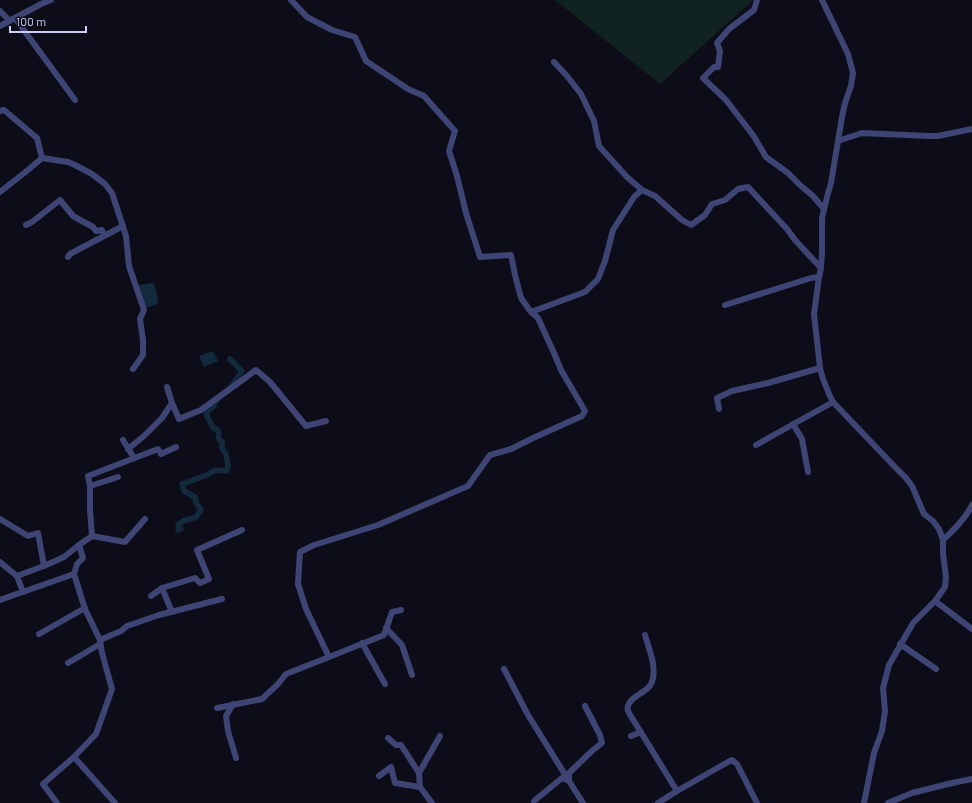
<svg xmlns="http://www.w3.org/2000/svg" width="972" height="803" viewBox="0 0 972 803" font-family="Barlow,sans-serif">
	<style>
		.green { fill: #112320 }
		.water { fill: #132a3d }
		.lines { fill: none; stroke-linecap: round; stroke-linejoin: round }
		.canal { stroke: #132a3d; stroke-width: 5.5 }
		.minor { stroke: #3e4473; stroke-width: 6 }
	</style>
	<rect width="100%" height="100%" fill="#0d0d1a"/>
	<path class="green" d="M555,0H753L660,84Z"/>
	<g class="water">
		<path d="M153,283L157,293L158,304L145,308L139,285Z"/>
		<path d="M212,351L214,353L218,361L204,367L199,356Z"/>
	</g>
	<g class="lines">
		<g class="canal">
			<path d="M230,388L242,371L230,359"/>
			<path d="M178,530L181,529L178,525L183,521L196,517L201,510L196,503L195,497L184,491L182,484L207,475L215,470L227,471L228,466L226,454L222,448V441L219,440L218,430L213,428L206,414L208,411L214,406V404L218,399"/>
		</g>
		<g class="minor">
			<path d="M291,0L307,17L332,30L355,37L366,61L408,89L424,96L455,131L449,151L457,176L466,213L480,257L511,255L515,275L521,298L531,312L538,318L554,353L561,370L585,411L582,416L533,438L511,449L490,455L468,486L378,525L314,545L300,552L298,584L306,609L329,657"/>
			<path d="M757,0L754,10L729,29L717,43L720,51L718,67H714L703,78L726,100L753,135L766,157L788,173L800,185L813,196L824,209"/>
			<path d="M822,0L848,54L853,73L851,86L845,103L842,117L831,183L827,197L822,218V252L821,268L819,277L814,314L820,368L823,379L829,394L833,402L894,466L906,478L912,486L924,514L933,521L939,529L943,540V554L946,577L945,587L935,601L913,623L889,665L883,688L885,711L882,731L874,753L864,803"/>
			<path d="M0,11L9,20"/>
			<path d="M15,18L75,100"/>
			<path d="M0,26L41,4L51,0"/>
			<path d="M554,62L567,76L581,94L594,121L599,146L627,177L642,190L655,196L682,220L691,225L705,215L712,204L725,200L738,189L748,187L787,229L795,240L821,268"/>
			<path d="M0,111L4,110L37,138L42,158"/>
			<path d="M838,141L862,133L928,136H938L972,129"/>
			<path d="M42,158L68,162L75,165L92,174L105,184L112,193L126,236L129,266L144,310L140,319L143,340V355L133,369"/>
			<path d="M0,192L28,170L42,158"/>
			<path d="M26,225L32,222L60,200L73,216L93,227L96,231L102,230L104,235"/>
			<path d="M68,257L70,254L123,226"/>
			<path d="M725,305L811,278L819,277"/>
			<path d="M531,312L585,292L598,279L605,261L613,230L634,197L642,190"/>
			<path d="M172,403L179,419L201,410L256,370L270,382L306,426L326,421"/>
			<path d="M719,409L717,398L732,391L768,383L820,368"/>
			<path d="M793,424L802,439L808,472"/>
			<path d="M123,440L134,458"/>
			<path d="M756,445L833,402"/>
			<path d="M128,449L144,436L162,418L172,403L167,387"/>
			<path d="M90,486L88,476L158,449L161,454L176,447"/>
			<path d="M0,519L28,536L38,533L44,566"/>
			<path d="M92,536L125,542L145,519"/>
			<path d="M943,540C955,529 965,519 972,505"/>
			<path d="M79,545L92,536L90,510V486L118,477"/>
			<path d="M0,562L17,576"/>
			<path d="M23,592L17,576L44,566L64,557L79,545L83,558L77,564L74,574L85,609L100,640L102,653L112,689L96,734L74,757L115,803"/>
			<path d="M151,596L162,588"/>
			<path d="M0,600L74,574"/>
			<path d="M935,601L972,629"/>
			<path d="M172,612L162,588L195,578L200,583L209,579L197,550L242,530"/>
			<path d="M386,628L402,645L412,675"/>
			<path d="M39,634L85,608"/>
			<path d="M645,635C649,649 657,667 652,682C649,692 630,696 628,706C627,708 628,711 629,713L677,791L658,803"/>
			<path d="M100,640L121,631L127,626L159,615L222,599"/>
			<path d="M362,643L385,684"/>
			<path d="M900,644L936,669"/>
			<path d="M68,663L100,644"/>
			<path d="M504,669L528,715L569,781"/>
			<path d="M233,704L226,716L228,731L236,758"/>
			<path d="M217,708L262,699L278,684L286,674L329,657L384,635L392,612L401,610"/>
			<path d="M631,736L641,732"/>
			<path d="M419,773L440,736"/>
			<path d="M379,776L391,767L395,783L420,787L419,773L401,745H396L388,738"/>
			<path d="M420,787L432,803"/>
			<path d="M677,791L728,762L732,760L737,764L757,803"/>
			<path d="M534,801L562,778L569,781"/>
			<path d="M57,803L43,784L74,757"/>
			<path d="M583,803L569,781V773L593,750L602,743L600,735L585,706"/>
			<path d="M888,803L912,793L952,783L972,779"/>
		</g>
	</g>
	<path d="M10 26v6h76v-6" fill="none" stroke="#cdcef8" stroke-width="2"/>
	<text x="16" y="26" font-size="12" fill="#cdcef8" stroke="#0d0d1a" stroke-width="3" paint-order="stroke">100 m</text>
</svg>
